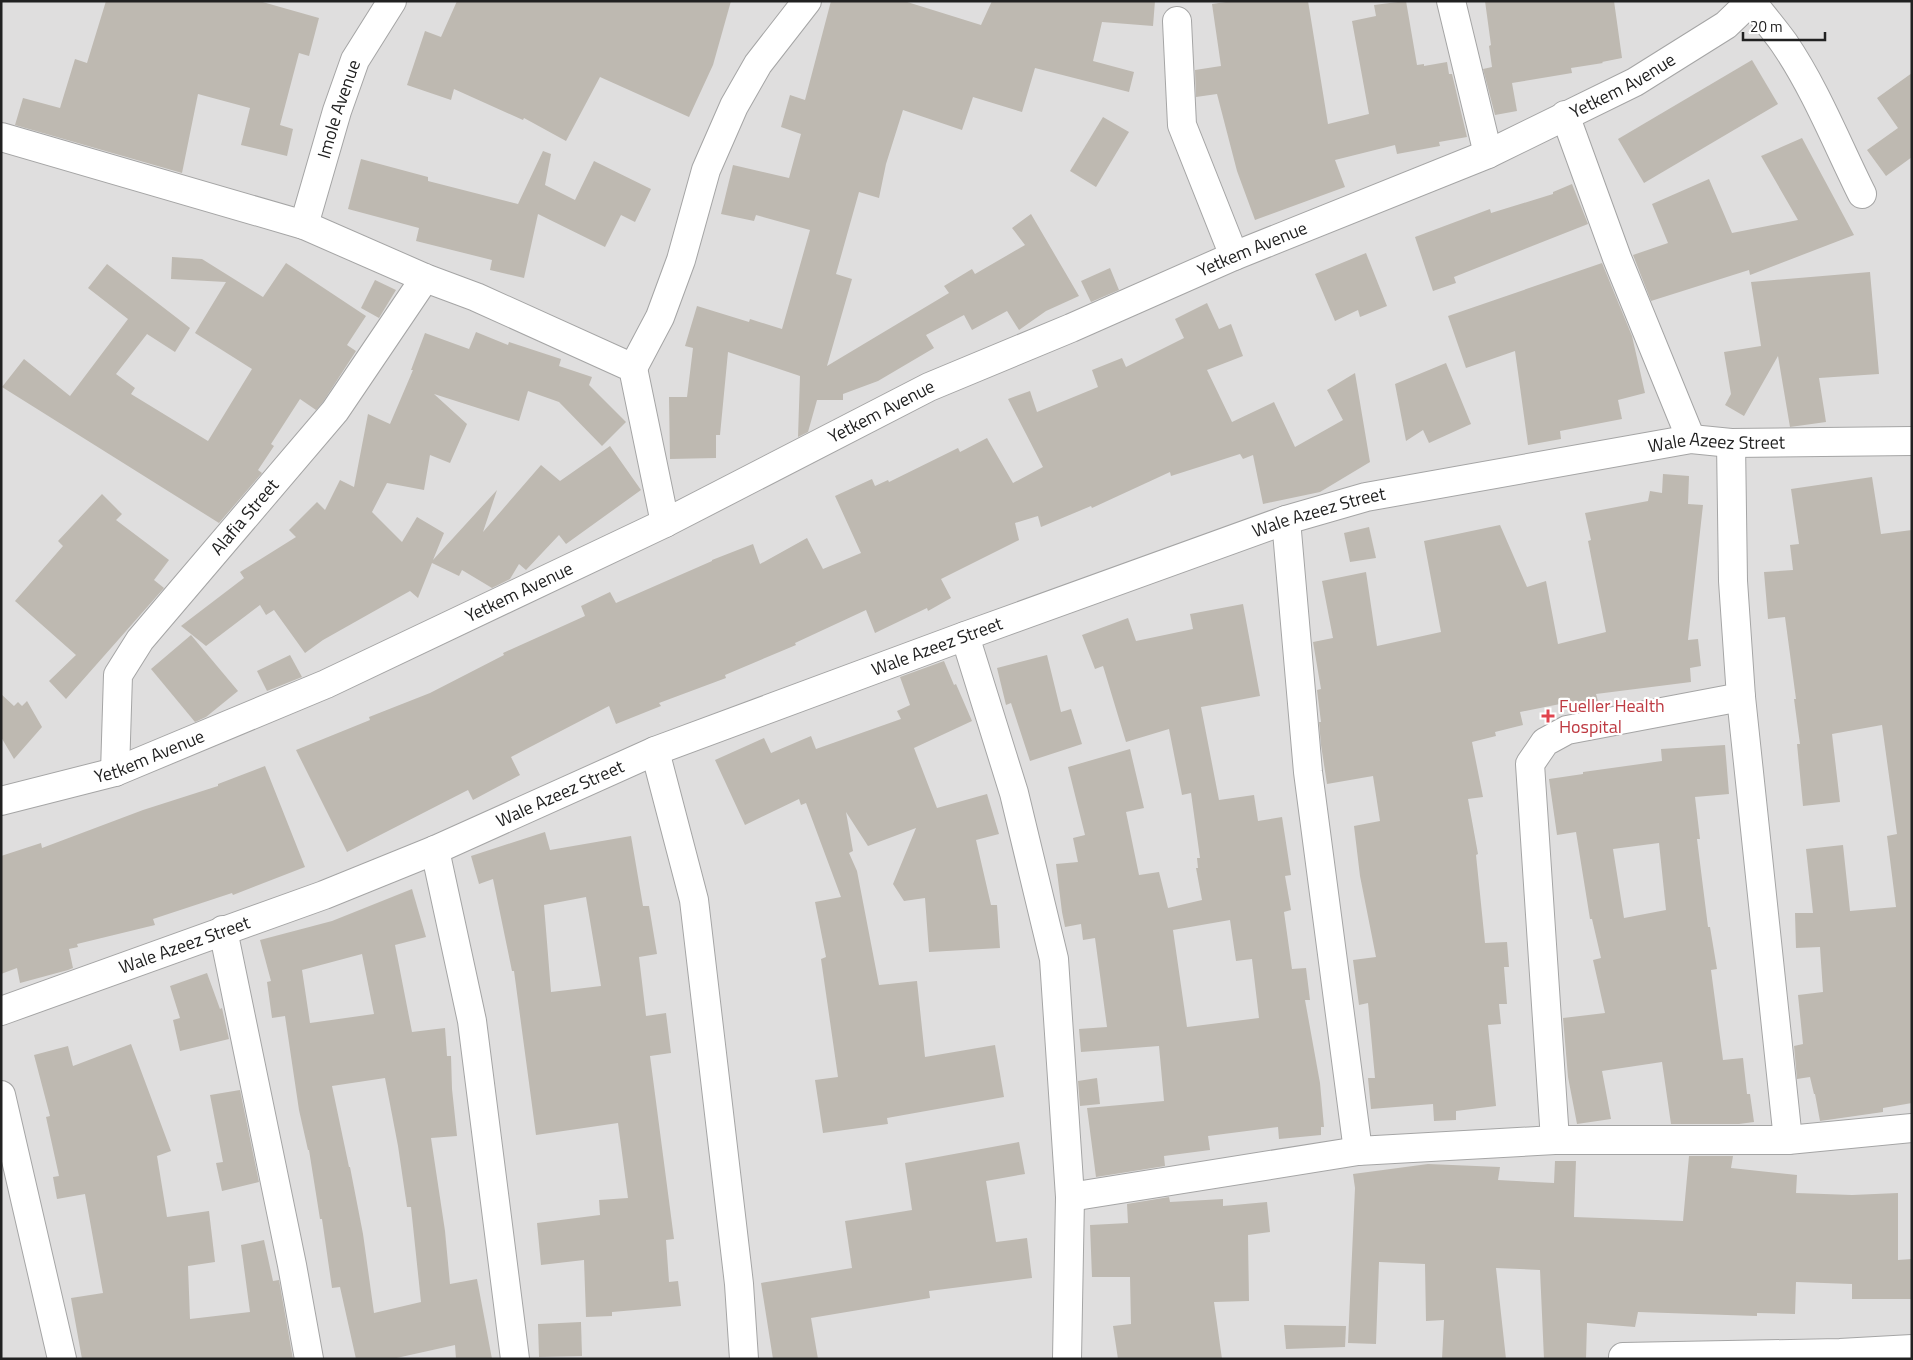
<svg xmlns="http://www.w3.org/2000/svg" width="1913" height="1360" viewBox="0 0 1913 1360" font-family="'Titillium Web',sans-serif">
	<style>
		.residential { fill: #dfdede }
		.building { fill: #beb9b1; fill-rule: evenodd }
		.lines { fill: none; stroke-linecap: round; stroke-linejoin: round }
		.minor-casing { stroke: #a5a5a5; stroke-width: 30 }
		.minor { stroke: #fff; stroke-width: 28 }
		.health-dot { fill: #e0444e; stroke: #fff; stroke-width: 2 }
		.labels { text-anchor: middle; stroke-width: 4.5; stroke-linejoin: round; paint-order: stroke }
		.street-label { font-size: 18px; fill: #212121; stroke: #fff }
		.health-label { font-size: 18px; fill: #be3a42; stroke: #fff; text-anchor: start }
	</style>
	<rect width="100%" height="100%" fill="#f1f0e8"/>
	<rect class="residential" x="1" y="1" width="1911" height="1358"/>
	<g class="building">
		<path d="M106,1H259L319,18L309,56L299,53L280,125L293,129L287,156L241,145L250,108L198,94L182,173L15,125L23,98L60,108L75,59L87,63Z"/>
		<path d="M457,1H731L713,65L689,117L600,77L566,141L524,118L523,120L454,89L451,100L407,85L425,31L441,37Z"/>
		<path d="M831,1H904L981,25L992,1H1155L1153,26L1102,22L1093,61L1134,72L1129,92L1035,68L1022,112L973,97L962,130L903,110L886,164L879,198L859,192L836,274L852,279L827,366L949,293L944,286L972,269L975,274L1025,245L1012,228L1031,214L1079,296L1046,311L1019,330L1007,311L972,330L964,315L926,335L934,348L878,381L843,394V400H817L808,432L798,437L800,376L728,352L720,435H716V458L670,459L669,397H687L693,348L685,346L697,306L749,322L750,319L782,329L810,230L756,215L754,221L721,214L733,165L789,178L801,134L781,127L790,95L805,100Z"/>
		<path d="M1233,1H1308L1328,124L1369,114L1352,21L1376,16L1374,5L1406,1L1417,65L1424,64V66L1447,62L1449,74H1452L1467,137L1439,142L1440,146L1397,154L1395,145L1335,160L1345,187L1255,220L1237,171L1217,94L1196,97L1195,70L1221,66L1212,4Z"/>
		<path d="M1485,1H1614L1622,58L1602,62L1603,63L1571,68L1572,73L1512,83L1517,111L1495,115L1483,69L1492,67L1489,46L1491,45Z"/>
		<path d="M1752,60L1778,104L1644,183L1618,139Z"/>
		<path d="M1912,73V157L1886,176L1867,150L1898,128L1877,98Z"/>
		<path d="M1103,117L1129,132L1096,187L1070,171Z"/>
		<path d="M1802,138L1854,235L1750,275L1749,270L1651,301L1633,255L1668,243L1652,204L1709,179L1732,233L1798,220L1761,156Z"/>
		<path d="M543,151L551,154L545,185L575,200L594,161L651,189L635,222L621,215L605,247L538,214L524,278L490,270L492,260L416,241L419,228L348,209L361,159L428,177V181L518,204Z"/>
		<path d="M1572,184L1588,224L1454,277L1456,283L1433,291L1415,237L1490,209L1491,213L1553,194V192Z"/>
		<path d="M1366,253L1387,306L1360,317L1358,310L1335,321L1315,274Z"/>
		<path d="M172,257L202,259L263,297L286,263L366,316L347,345L356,351L323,402L316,410L300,399L271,444L274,446L258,470L262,473L219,523L2,387L24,359L70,396L128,319L88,288L107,264L190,328L175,352L147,334L116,374L135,388L131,394L208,441L252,369L195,333L226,282L171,279Z"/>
		<path d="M1602,263L1632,336L1645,393L1618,400L1622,419L1560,431L1561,439L1528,445L1515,351L1466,368L1448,316Z"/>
		<path d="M1110,268L1119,290L1091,302L1081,281Z"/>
		<path d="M1870,272L1879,374L1819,378L1826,422L1790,427L1778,356L1744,416L1725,405L1731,394L1724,352L1761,346L1751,282Z"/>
		<path d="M375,280L396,290L379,318L361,308Z"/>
		<path d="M1207,303L1219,329L1231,324L1243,356L1207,370L1232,422L1274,402L1295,447L1343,420L1327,390L1355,373L1370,462L1320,492L1263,504L1253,455L1243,459L1240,454L1171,476L1170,472L1092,508L1091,506L1041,527L1038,516L1015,523L1019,540L941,579L951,598L928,611L927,608L875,633L866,610L795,643L796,645L725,675L726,678L659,703L661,706L616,724L609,706L511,757L520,775L473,800L468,790L347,852L296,750L370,720L369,717L430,693L504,655L503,653L585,616L581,606L610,592L616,603L712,561V560L753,544L760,564L807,538L823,569L861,553L835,496L872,479L875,486L888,480L889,482L958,448L960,452L987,438L1013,483L1043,467L1008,399L1030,391L1037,412L1098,387L1092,370L1122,358L1126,367L1184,338L1175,319Z"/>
		<path d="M476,332L508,345L509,342L561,359L559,366L592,377L589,385L626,422L602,446L559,402L528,391L519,421L434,394L467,424L450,463L430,455L424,490L387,483L372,512L402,542L417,517L444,533L433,560L497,490L483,532L541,465L560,481L610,446L641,490L566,544L559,535L526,570L519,564L510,579L492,588L462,570L459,576L432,563L418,598L410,591L323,640L305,653L274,610L266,615L260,605L206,646L181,626L244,578L240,572L296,537L289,530L317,502L325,510L340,480L354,487L368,414L390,424L413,370H411L425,333L469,349Z"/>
		<path d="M1446,363L1471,424L1429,443L1423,430L1406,441L1395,384Z"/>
		<path d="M1663,474L1689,476L1688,504L1703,505L1688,640L1698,639L1701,666L1690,668L1691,682L1596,694L1598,701L1572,708L1570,702L1520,712L1523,725L1495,732L1496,736L1472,742L1483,797L1468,799L1478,854L1476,855L1485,943L1507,942L1509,967H1504L1507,1004H1499L1501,1024L1488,1025L1496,1106L1456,1111V1120L1434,1121L1433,1104L1371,1109L1368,1078H1375L1368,1003L1359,1005L1353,960L1376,957L1360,876L1354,826L1380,821L1373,776L1327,784L1321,745L1319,722H1321L1317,690L1321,689L1313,642L1333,638L1322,581L1366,572L1377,646L1441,632L1424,541L1500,525L1527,587L1546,581L1558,644L1606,632L1588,541L1591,540L1585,513L1648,501L1650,491L1662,493Z"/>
		<path d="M1872,477L1881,534L1912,530V1103L1883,1108V1112L1820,1121L1815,1094H1814L1810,1077L1797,1079L1794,1046L1803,1044L1798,995L1823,992L1820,947L1796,948L1795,913H1813L1806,849L1843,845L1850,911L1896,907L1887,836L1897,834L1882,725L1832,734L1840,802L1803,806L1797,744H1800L1794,699H1796L1785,617L1768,619L1764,572L1793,570L1790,545L1799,544L1791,489Z"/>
		<path d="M102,494L122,514L116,520L169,560L154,580L164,588L66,699L49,681L76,655L15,601L63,546L58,541Z"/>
		<path d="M1369,527L1376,558L1350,562L1344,533Z"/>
		<path d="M1243,604L1260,696L1201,707L1219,800L1254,795L1258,821L1282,817L1291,875L1285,876L1291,910L1284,912L1292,969L1306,968L1310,1000H1305L1320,1083L1324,1127H1321V1135L1279,1139L1278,1127L1208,1136L1210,1150L1164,1156L1165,1166L1096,1177L1087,1108L1164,1101L1159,1046L1081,1052L1079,1029L1107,1027L1095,938L1083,940L1081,924L1065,927L1062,912L1056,864L1078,862L1073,838L1085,835L1068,767L1130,749L1144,808L1126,812L1139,875L1159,872L1168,908L1202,900L1196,868H1198L1197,858H1200L1191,793L1182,795L1169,729L1126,742L1103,666L1095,669L1082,635L1128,618L1136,641L1193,629L1190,614ZM1230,920L1236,961L1252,959L1259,1018L1187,1027L1173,930Z"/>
		<path d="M191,635L238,691L206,717L195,722L151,669Z"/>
		<path d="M290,655L302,677L267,691L257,671Z"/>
		<path d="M1047,655L1061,712L1071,709L1082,744L1030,761L1011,703L1006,705L997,668Z"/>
		<path d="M944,661L954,685L956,684L972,721L914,748L937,808L987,794L999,834L976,840L991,905H997L1000,948L929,952L925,898L904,901L893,884L916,828L868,846L846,812L853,851L849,853L857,871L879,985L917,981L925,1057L995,1045L1004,1097L887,1118L888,1124L823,1133L815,1080L838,1077L821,959L826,957L815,902L841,897L806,803L801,805L799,799L745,825L715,760L764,738L771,753L811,736L816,749L901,719L897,711L910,705L900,677Z"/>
		<path d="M1,694L14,706L18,702L22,706L27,701L42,727L14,759L1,737Z"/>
		<path d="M1725,745L1729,794L1695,797L1700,839H1697L1708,927H1710L1717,969L1711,970L1723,1060L1743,1058L1747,1094H1750L1754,1122L1739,1124H1671L1662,1062L1602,1071L1611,1119L1577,1124L1568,1077L1563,1018L1605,1013L1593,960L1601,958L1592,919H1590L1576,832L1557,835L1549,779L1583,774V772L1662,761L1661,749ZM1659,843L1666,910L1624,918L1613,849Z"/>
		<path d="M265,766L305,867L233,895L232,893L153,919L155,925L77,944L78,947L69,949L73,968L68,970L20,983L17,968L1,974V856L41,843L42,848L143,810L218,786V784Z"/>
		<path d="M545,832L550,850L631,836L643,906H649L657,954L639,957L646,1016L666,1013L671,1053L650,1056L674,1239L666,1240L669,1282L678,1281L681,1306L612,1312V1316L586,1317L584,1260L541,1265L537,1223L600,1215L599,1200L628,1198L618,1123L536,1135L514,971H512L493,879L479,884L471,856ZM586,897L601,986L551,992L544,905Z"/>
		<path d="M412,889L426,937L395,945L412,1032L445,1028L447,1056H451L452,1089L457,1136L431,1138L445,1231L450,1284L477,1279L492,1359H456L455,1345L392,1359H356L340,1287L332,1288L322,1219H320L309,1150H308L299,1110L285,1016L272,1018L267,982L271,981L260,940L332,921ZM362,954L374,1014L310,1023L302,970ZM385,1078L398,1146L407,1207H411L421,1302L374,1313L363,1234L350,1167H349L332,1086Z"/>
		<path d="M207,973L220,1009L222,1008L229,1039L180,1051L173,1020L180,1018L170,986Z"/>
		<path d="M131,1044L171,1151L157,1156L167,1217L209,1211L215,1262L188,1266L190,1319L250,1312L241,1245L264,1240L273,1281L279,1280L293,1359H82L71,1298L103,1293L85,1194L57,1199L53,1177L59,1176L46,1117L50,1116L34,1055L68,1046L73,1066Z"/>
		<path d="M1097,1078L1100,1104L1080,1106L1078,1081Z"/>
		<path d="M240,1090L259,1182L222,1191L216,1163L223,1162L210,1095Z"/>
		<path d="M1019,1142L1025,1174L986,1181L996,1242L1027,1238L1032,1278L929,1291L930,1298L811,1318L818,1359H773L761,1283L852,1268L845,1221L912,1210L905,1163Z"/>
		<path d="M1689,1156H1733L1731,1168L1797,1175L1796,1193L1852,1195L1898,1193V1260L1912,1259V1299H1852V1284L1796,1282L1795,1314L1757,1313V1316L1638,1312L1635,1327L1587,1323L1586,1359H1544L1540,1270L1496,1268L1506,1359H1442L1444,1320L1426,1321L1425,1264L1379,1262L1376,1344L1348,1343L1355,1188L1353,1174L1428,1164L1500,1167L1498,1180L1554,1183L1555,1161H1576L1574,1217L1683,1221Z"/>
		<path d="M1169,1197L1170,1202L1223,1199V1206L1267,1202L1270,1232L1248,1235L1249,1301L1214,1302L1222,1359H1118L1113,1326L1131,1324L1130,1277H1092L1090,1225L1128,1223L1127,1204Z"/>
		<path d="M581,1322L582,1356L539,1357L538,1324Z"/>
		<path d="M1284,1325L1346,1326L1345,1347L1286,1349Z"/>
	</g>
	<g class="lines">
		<g class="minor-casing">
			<g id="minor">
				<path d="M1451,1L1488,154"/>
				<path d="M1177,21L1182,125L1234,256"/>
				<path d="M1565,115L1617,258L1691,439"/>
				<path d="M1,137L304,225L425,278L476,297L633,368L665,523"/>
				<path id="s1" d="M304,225L337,111L355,60L392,1"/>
				<path d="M633,368L660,317L681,260L706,170L734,106L758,64L807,1"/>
				<path d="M1731,443L1733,581L1741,697L1788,1140"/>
				<path d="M1286,520L1308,772L1358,1151L1555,1140H1788L1912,1128"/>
				<path d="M965,636L1014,793L1054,959L1070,1197L1067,1359"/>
				<path d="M655,751L694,900L739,1284L744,1359"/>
				<path id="s2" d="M115,772L118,675L140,640L335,411L425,278"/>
				<path id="s3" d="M1,801L115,772L326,684L665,523L929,387L1071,328L1234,256L1488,154L1635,82L1726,25L1751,1C1762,15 1774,29 1784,43C1816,90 1837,144 1862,194"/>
				<path d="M435,850L472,1021L515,1359"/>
				<path d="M223,930L292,1265L309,1359"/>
				<path id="s4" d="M1,1011L324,895L435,850L655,751L965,636L1286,520L1366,497L1691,439L1731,443L1912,441"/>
				<path d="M1,1095L62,1359"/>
				<path d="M1555,1140L1530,764L1545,742L1567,730L1741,697"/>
				<path d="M1070,1197L1358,1151"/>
				<path d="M1623,1357L1840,1353L1912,1349"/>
			</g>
		</g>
		<use href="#minor" class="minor"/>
	</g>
	<path class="health-dot" d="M1545.5 708.5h5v5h5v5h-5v5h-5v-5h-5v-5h5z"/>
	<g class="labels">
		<g class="street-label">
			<text dy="6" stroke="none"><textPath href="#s3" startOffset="1775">Yetkem Avenue</textPath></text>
			<text dy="6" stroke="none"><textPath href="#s1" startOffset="121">Imole Avenue</textPath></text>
			<text dy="6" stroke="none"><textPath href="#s3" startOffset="1370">Yetkem Avenue</textPath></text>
			<text dy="6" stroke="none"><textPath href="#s3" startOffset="965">Yetkem Avenue</textPath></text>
			<text dy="6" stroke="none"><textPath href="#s4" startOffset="1815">Wale Azeez Street</textPath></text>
			<text dy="6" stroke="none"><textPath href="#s4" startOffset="1410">Wale Azeez Street</textPath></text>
			<text dy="6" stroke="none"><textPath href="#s2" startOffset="300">Alafia Street</textPath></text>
			<text dy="6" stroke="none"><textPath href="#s3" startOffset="560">Yetkem Avenue</textPath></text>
			<text dy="6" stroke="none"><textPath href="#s4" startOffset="1005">Wale Azeez Street</textPath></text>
			<text dy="6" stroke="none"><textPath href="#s3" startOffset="155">Yetkem Avenue</textPath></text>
			<text dy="6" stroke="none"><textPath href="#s4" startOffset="600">Wale Azeez Street</textPath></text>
			<text dy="6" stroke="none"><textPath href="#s4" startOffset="195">Wale Azeez Street</textPath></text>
		</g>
		<g class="health-label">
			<text x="1559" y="712">Fueller Health<tspan x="1559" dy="21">Hospital</tspan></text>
		</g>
	</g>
	<rect width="1913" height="1360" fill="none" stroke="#212121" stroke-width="5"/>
	<path d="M1743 32v8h82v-8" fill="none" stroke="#212121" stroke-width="2.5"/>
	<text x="1750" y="32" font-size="15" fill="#212121" stroke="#ffffff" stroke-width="4" paint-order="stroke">20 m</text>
</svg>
